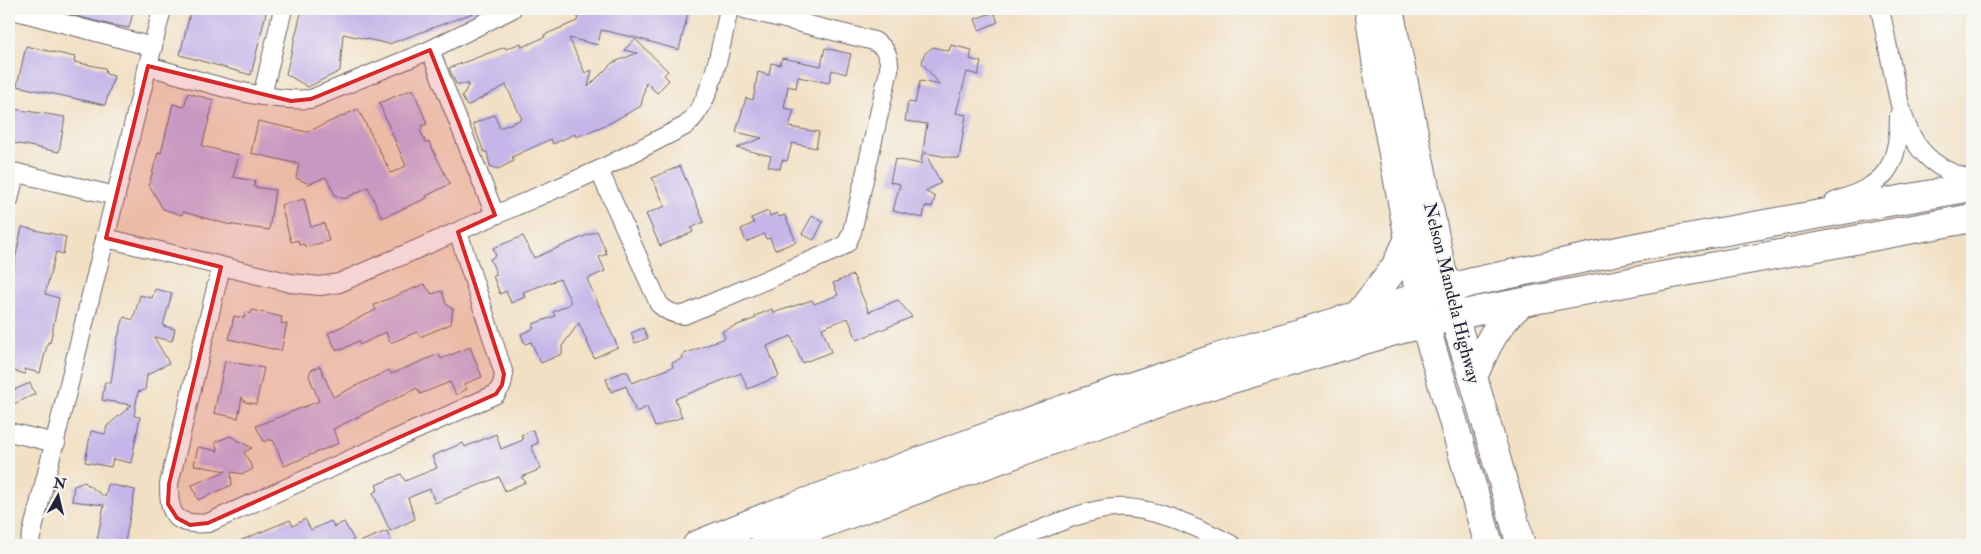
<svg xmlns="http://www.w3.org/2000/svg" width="1981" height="554" viewBox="0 0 1981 554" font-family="'IM FELL Double Pica',serif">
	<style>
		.building { fill: #c5b5e8 }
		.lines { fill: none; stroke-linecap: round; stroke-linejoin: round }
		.street-casing { stroke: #6b646b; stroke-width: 20 }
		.primary-casing { stroke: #6b646b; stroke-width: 30 }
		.highway-casing { stroke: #6b646b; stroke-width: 30 }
		.street { stroke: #fff; stroke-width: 18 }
		.primary { stroke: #fff; stroke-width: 28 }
		.highway { stroke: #fff; stroke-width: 28 }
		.marked { fill: #d62828; fill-opacity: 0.2; stroke: #d62828; stroke-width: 4; stroke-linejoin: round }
		.labels { text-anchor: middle; stroke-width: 4; stroke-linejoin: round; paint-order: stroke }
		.street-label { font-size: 18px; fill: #22223b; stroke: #f6f6f2 }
	</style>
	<rect width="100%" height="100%" fill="#f6f6f2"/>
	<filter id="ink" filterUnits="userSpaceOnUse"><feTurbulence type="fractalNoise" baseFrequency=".02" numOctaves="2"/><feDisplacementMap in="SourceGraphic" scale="10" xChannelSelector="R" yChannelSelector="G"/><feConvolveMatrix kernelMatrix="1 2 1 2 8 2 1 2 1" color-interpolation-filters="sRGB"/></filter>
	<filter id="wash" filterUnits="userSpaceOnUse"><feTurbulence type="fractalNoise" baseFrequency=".0096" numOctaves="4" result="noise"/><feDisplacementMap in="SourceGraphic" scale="20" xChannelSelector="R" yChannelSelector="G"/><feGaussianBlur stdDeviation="1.12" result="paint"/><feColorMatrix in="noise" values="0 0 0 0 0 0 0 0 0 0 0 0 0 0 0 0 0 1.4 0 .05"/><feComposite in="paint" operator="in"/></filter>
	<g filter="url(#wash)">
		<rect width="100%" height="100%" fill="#f2e0c4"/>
		<g id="blocks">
			<g class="building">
				<path d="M62,9H134L129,28L111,25L76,16L61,11Z"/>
				<path d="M191,9H267L251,75L180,55Z"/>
				<path d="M302,9H480L481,10L389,44L343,34L340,71L308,87L286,74Z"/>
				<path d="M580,9H689L679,50L637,38L601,30L598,45L569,38L585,73L592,70L588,87L612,63L637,53L624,50L635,39L668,71L664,75L669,80L657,93L646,82L641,106L608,124L576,137L575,134L553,144L551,139L512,157L514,161L498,169L490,166L487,152H484L473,124L494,115L500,128L522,119L506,85L467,106L462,97L469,84H456L449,68L505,47L506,49L521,43L522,47L545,37L544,35L577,21Z"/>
				<path d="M994,12L998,22L979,30L975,19Z"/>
				<path d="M951,45L972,50L970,59L981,62L978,75L967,72L956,113L966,115L959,159L925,153L941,183L925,191L935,197L932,207L925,206L923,218L893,211L900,184L890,182L895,159L921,164L927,124L905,121L908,102L915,103L920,81L940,85L922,63L924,54L933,47L949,51Z"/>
				<path d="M26,46L75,57L74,62L105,68L106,74L114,76L105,105L17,86Z"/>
				<path d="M825,48L851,54L846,74L832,70L829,83L798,77L796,88L788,86L784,108L794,110L789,127L819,132L816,148L792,143L787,161L782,160L780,169L768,166L771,156L737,148L762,138L736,132L746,98L753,100L758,72L769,75L771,63L780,65L782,58L821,66Z"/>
				<path d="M413,89L427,124L421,126L423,129L420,130L426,143L429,142L450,184L426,196L427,198L382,218L368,187L344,199L335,195L326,177L309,184L296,178L299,164L251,153L258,121L307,132L358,109L391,173L406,166L379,103Z"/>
				<path d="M188,93L214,100L202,146L239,155L233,177L255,181L254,187L275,190L269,230L227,224L183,212L182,215L163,209L149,185L158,152L161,153L173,104L184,107Z"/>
				<path d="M14,109L65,117L59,152L9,142V118H13Z"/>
				<path d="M680,166L704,222L691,228L693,232L660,246L646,214L665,206L652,178Z"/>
				<path d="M304,199L311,227L324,223L329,241L305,247L304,244L299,245L298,240L291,242L281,205Z"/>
				<path d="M768,211L770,216L777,213L779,217L785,215L796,242L775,250L770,238L766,239L764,234L746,242L741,229L754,223L751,218Z"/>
				<path d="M812,216L823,222L814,240L802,234Z"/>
				<path d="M22,227L66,237L63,254L56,252L45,294L59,298L50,343L48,342L40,373L24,369L26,374L9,370V287Z"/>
				<path d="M597,231L607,254L599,257L605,271L587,279L618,347L594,358L579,323L562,346V354L541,363L531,342L525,344L521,334L533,329V324L555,316L553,312L570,304V300L560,279L523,292L525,297L511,303L506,291L500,294L493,276L497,275L490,259L496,256L493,248L523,236L534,258Z"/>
				<path d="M853,275L869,312L898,300L912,317L857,340L848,318L822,328L831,352L802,363L791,336L767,346L779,376L748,389L741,373L675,399L682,417L655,427L647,407L636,412L626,386L611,392L606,379L623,372H628L632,383L673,367L672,363L683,358L682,355L725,338L722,331L756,318L755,316L772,309L773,313L812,300L814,304L838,295L833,283Z"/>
				<path d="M424,284L432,294L442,291L446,304L453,309L451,324L420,337L417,332L390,343L386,332L360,345L358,341L341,350H336L328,333L376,310L374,305Z"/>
				<path d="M155,289L172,293L163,326L175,329L172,341L154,337L169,363L147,375L145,390L138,392L134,416L140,417L131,463L113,459L111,467L85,462L91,431L105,434L107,426L132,405L102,400L105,382L111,383L117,340L124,317L133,320L140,295L152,298Z"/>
				<path d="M252,310L282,317L281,323L287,324L281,351L229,339L234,316L244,318L246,312L251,314Z"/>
				<path d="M643,328L648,338L635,343L631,333Z"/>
				<path d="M470,347L482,377L464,384L467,389L456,395L450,382L420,394L417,388L333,429L339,443L284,466L273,440L271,441L270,439L264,442L256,426L319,401L309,376L311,370L320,366L333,397L389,370L391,374L439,354L441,359Z"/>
				<path d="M225,361L264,368L256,404L245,402L242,397L238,418L214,413Z"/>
				<path d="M30,383L35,394L14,404L9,392Z"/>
				<path d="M533,430L538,443L531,446L541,469L521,477L526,482L505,491L499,477L435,503L430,489L408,498L415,519L390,531L373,493L378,490L376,485L401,474L405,481L437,468L432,456L463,443L465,447L496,434L501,449L523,440L521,435Z"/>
				<path d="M230,436L252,448L244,452L253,469L243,474L231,472L232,485L198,500L192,485L226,471L194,465L198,447L218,451L215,442Z"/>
				<path d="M84,482L105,497L108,484L135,490L125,542L123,541L122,545H96L104,505L72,501L74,486Z"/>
				<path d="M305,519L311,530L331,521L334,527L344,522L354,540L343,545H230L290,520L293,526Z"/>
				<path d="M387,531L391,541L381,545H352Z"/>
			</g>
		</g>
	</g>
	<g filter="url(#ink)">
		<use href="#blocks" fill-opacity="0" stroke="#6b646b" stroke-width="1"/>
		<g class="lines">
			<g class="street-casing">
				<g id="street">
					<path d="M9,9L153,47"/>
					<path d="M1880,9C1885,32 1889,54 1894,77C1904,129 1915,165 1972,180"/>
					<path d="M430,50L495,215"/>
					<path d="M148,66C197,79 261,103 311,99L430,50L512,9"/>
					<path d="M262,96L283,9"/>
					<path d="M599,170L659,304C667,312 674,315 684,315L838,249L847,243L852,232L889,70C890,56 886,48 874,41L744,9"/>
					<path d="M9,171L116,196"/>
					<path d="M9,200L15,173"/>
					<path d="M1834,202C1884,185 1899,170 1899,115"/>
					<path d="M106,238L291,283L320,286L339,283L599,170L685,126C713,104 721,43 729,9"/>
					<path d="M221,267L169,484C168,516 176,526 208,523L496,394L502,385L504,374L458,232"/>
					<path d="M9,432L56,443"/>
					<path d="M29,545L162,9"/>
					<path d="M1002,545C1034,533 1083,509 1115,508C1152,506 1200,528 1232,545"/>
				</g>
			</g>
			<g class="primary-casing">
				<g id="primary">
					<path d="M1369,9L1378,74L1425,324L1489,545"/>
					<path d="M1389,9L1440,262L1454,317L1473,377L1521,545"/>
				</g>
			</g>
			<g class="highway-casing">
				<g id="highway">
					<path d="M1359,314L1395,267L1408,241"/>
					<path d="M1473,377C1487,345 1494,327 1521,303"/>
					<path d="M697,545L771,515L1064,409L1216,358L1419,297L1473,282L1637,247L1972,187"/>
					<path d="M764,545L1075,432L1208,386L1391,332L1481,310L1972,218"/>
				</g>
			</g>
			<use href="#street" class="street"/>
			<use href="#primary" class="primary"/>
			<use href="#highway" class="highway"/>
		</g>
	</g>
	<path class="marked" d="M430,50L495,215L458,232L504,374L502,385L496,394L208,523L190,525L177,518L168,504L169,484L221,267L106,238L148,66L291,101L311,99Z"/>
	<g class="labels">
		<g class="street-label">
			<text transform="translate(1452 293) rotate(76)" y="6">Nelson Mandela Highway</text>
		</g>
	</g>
	<rect width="1981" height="554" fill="none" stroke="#f6f6f2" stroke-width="30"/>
	<g transform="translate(58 496) rotate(8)" stroke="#f6f6f2" stroke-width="4" paint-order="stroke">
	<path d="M0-4L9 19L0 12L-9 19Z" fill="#22223b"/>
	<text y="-8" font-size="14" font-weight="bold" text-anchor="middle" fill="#22223b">N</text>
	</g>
</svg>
